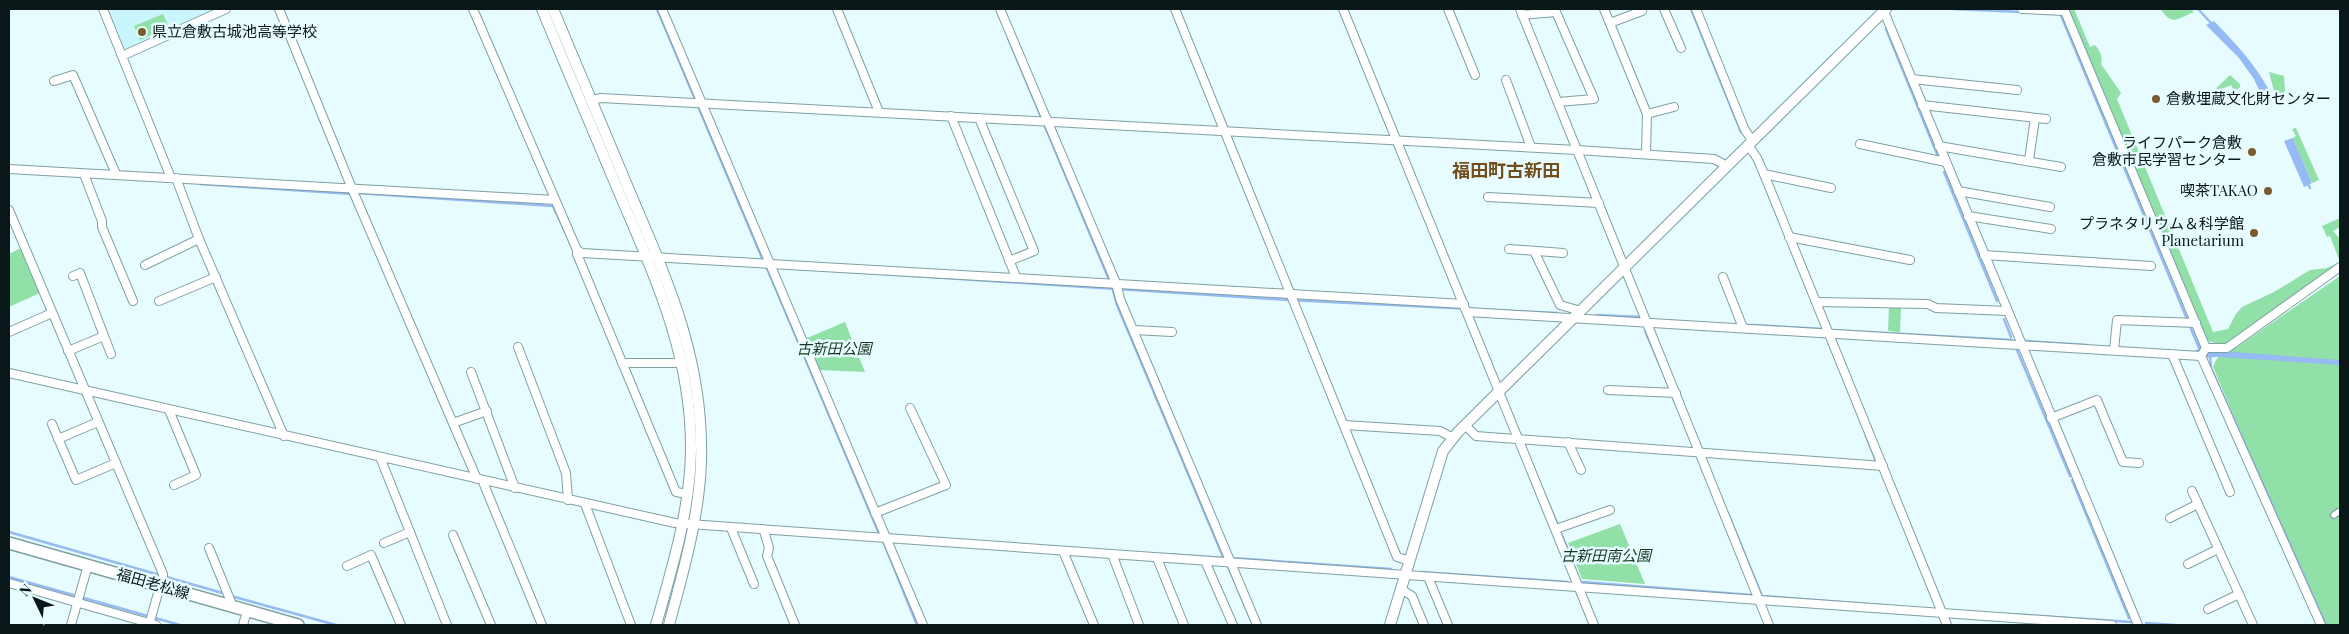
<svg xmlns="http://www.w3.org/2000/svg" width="2349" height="634" viewBox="0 0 2349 634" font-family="'Playfair Display','Noto Sans JP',serif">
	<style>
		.built { fill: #c8f6fc }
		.green { fill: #91e0a8 }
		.water { fill: #96baf3 }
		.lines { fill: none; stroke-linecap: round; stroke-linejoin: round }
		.stream { stroke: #96baf3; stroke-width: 2.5 }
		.pedestrian-casing { stroke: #7ea0a4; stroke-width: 8 }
		.minor-casing { stroke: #7ea0a4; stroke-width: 10 }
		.tertiary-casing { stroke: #7ea0a4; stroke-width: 12 }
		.secondary-casing { stroke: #7ea0a4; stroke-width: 14 }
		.pedestrian { stroke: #fff; stroke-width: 5.5 }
		.minor { stroke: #fff; stroke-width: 8 }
		.tertiary { stroke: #fff; stroke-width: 10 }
		.secondary { stroke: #fff; stroke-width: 11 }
		.poi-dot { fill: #7a5a30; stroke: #e6fcfe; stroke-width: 2 }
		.labels { text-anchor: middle; stroke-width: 5; stroke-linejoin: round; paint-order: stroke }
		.poi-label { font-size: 15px; fill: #0a1719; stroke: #e6fcfe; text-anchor: end }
		.park-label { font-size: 15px; font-style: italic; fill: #173922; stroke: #e6fcfe }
		.street-label { font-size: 15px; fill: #0a1719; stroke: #e6fcfe }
		.quarter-label { font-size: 18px; font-weight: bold; fill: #714e1c; stroke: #e6fcfe }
	</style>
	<rect width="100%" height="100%" fill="#e6fcfe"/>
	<path class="built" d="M108,9H219L125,50Z"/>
	<g class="green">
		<path d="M2069,9H2074L2090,47L2095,45C2100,51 2103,57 2101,64L2121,93L2117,99L2213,332L2228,329L2236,314L2242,307L2274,292L2310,270L2327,268L2340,262V265L2231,341L2224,344L2210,342L2205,337Z"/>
		<path d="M2161,9H2191L2194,12C2179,18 2171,27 2161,9Z"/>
		<path d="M163,14L169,27L140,40L134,26Z"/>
		<path d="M2269,72L2284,76L2285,91L2280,100L2274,91Z"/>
		<path d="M2230,75L2240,84V87L2234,92L2231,85L2219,90L2221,97L2215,99L2212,92Z"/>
		<path d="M2296,128L2319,180L2312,183L2293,138L2296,136L2292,129Z"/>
		<path d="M2340,218V227L2333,231L2340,239V262L2330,236L2327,237L2322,226Z"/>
		<path d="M21,248L40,293L9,307V254Z"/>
		<path d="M2340,276V625H2322L2213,367C2218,354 2223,351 2237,347Z"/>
		<path d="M1889,307L1901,308L1900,332L1888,331Z"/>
		<path d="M845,322L865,372L819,370L807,338Z"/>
		<path d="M1620,524L1645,584L1582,579L1568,543Z"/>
	</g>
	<g class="water">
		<path d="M2214,21C2237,45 2259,68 2273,98L2265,103L2254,79L2239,58L2206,25Z"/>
		<path d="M2293,138L2312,183L2304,187L2284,141Z"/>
		<path d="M2208,350L2340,360V365L2217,357L2204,358Z"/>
	</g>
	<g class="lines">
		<g class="stream">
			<path d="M657,9L762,258"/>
			<path d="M1691,9L1741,132"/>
			<path d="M1953,9L2022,12"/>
			<path d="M2198,9L2212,24"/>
			<path d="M2060,13L2187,319"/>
			<path d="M1886,29L1937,154"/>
			<path d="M1527,36L1537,60"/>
			<path d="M1008,38L1110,282"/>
			<path d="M1944,172L1997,301"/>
			<path d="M2307,182L2310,188"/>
			<path d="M200,184L352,194"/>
			<path d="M357,193L553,206L573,249"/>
			<path d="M766,266L880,536"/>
			<path d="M820,270L1288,300L1557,313"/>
			<path d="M1112,287L1117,305L1224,559"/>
			<path d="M1597,315L1641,317"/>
			<path d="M2004,319L2011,337"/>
			<path d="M1752,325L1823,329"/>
			<path d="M2191,329L2200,350L2195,352"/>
			<path d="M1831,330L2012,340"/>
			<path d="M1645,331L1668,384"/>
			<path d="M2026,341L2087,345"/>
			<path d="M2017,350L2070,476"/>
			<path d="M2210,356L2211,368L2326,625"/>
			<path d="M1672,395L1676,405"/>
			<path d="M1866,436L1876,461"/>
			<path d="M1538,479L1557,523"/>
			<path d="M2072,480L2129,618"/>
			<path d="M1728,513L1761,594"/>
			<path d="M1560,531L1572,559"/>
			<path d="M9,532L226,594"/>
			<path d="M883,541L917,625"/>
			<path d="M1164,554L1226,558"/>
			<path d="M1231,558L1391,569"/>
			<path d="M1227,564L1253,625"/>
			<path d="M1421,572L1567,582"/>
			<path d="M9,577L180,625"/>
			<path d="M1583,582L1751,595"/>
			<path d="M231,596L336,625"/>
			<path d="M1762,596L1882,605"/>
			<path d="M2010,614L2131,622"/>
			<path d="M2146,623L2175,625"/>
		</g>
		<g class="pedestrian-casing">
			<path id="pedestrian" d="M2334,515L2340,511"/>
		</g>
		<g class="minor-casing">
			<g id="minor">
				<path d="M103,9L171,178"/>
				<path d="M279,9L353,191L477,479"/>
				<path d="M473,9L577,250V254L676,492L688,494"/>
				<path d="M662,9L923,625"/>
				<path d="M837,9L879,112"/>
				<path d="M1000,9L1116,283L1120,299L1257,625"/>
				<path d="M1175,9L1397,557L1410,561"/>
				<path d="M1343,9L1594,625"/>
				<path d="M1448,9L1475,75"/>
				<path d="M1520,9L1769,625"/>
				<path d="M1604,9L1647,114L1646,154"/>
				<path d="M1664,9L1681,48"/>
				<path d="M1696,9L1744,128L1752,141"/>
				<path d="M1883,9L2138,625"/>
				<path d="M2022,9L2065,11"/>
				<path d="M2064,9L2206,348L2201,356L2321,625"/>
				<path d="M1522,15L1556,12L1594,99L1558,102"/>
				<path d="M1610,23L1642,11"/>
				<path d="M122,56L226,9"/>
				<path d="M1912,79L2017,90"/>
				<path d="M1506,80L1531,147"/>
				<path d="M54,81L73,75L116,174"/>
				<path d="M591,100L601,98L1577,150L1714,159L1727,166"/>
				<path d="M1922,105L2046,119"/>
				<path d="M1647,114L1674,107"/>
				<path d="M951,116L1016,277"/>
				<path d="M979,118L1034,251L1009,261"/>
				<path d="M1860,144L1946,162"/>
				<path d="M1748,145L1757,158L1764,174L1947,625"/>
				<path d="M1939,146L2061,167"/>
				<path d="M2029,160L2035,118"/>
				<path d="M9,169L555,200"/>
				<path d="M84,174L102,221V227L133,301"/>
				<path d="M1764,174L1831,188"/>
				<path d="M176,178L199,239L284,436"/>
				<path d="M1958,191L2050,207"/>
				<path d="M1488,197L1599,203"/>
				<path d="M9,210L163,574L162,587"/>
				<path d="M1968,216L2051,229"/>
				<path d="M1789,237L1910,260"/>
				<path d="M1509,249L1563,253"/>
				<path d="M577,250L582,253L1464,304"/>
				<path d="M1534,251L1560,305L1581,311"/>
				<path d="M1984,255L2151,266"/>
				<path d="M145,265L199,239"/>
				<path d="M1723,277L1743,328"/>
				<path d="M159,301L216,277"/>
				<path d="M1816,302L1928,304L1936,308L2007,311"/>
				<path d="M1468,312L2201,356"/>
				<path d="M1134,330L1172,332"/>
				<path d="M9,332L52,313"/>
				<path d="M104,336L111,354"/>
				<path d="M518,347L566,473L568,500"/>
				<path d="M2206,348H2227L2340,267"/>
				<path d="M2114,350L2117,320L2196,323"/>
				<path d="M68,351L104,336L80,273L73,276"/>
				<path d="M2172,354L2230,492"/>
				<path d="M622,363H674L682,361"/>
				<path d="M471,372L515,488"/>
				<path d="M9,373L675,523L2112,625"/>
				<path d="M1608,390L1676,393"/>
				<path d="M169,410L196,475L174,485"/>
				<path d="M2051,418L2097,400L2123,462L2139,463"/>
				<path d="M453,423L487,411"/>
				<path d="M52,424L76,480L116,463"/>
				<path d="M1344,425L1440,431L1453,438"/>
				<path d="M1465,425L1476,436L1883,466"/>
				<path d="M58,439L98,422"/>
				<path d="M1568,442L1581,470"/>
				<path d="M380,457L447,625"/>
				<path d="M483,482L542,625"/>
				<path d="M2192,491L2253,625"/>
				<path d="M585,504L631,625"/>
				<path d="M875,513L946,485L910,408"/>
				<path d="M2170,518L2198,504"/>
				<path d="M731,528L754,584"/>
				<path d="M1556,529L1610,510"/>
				<path d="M764,531L769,548L767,556L795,625"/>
				<path d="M453,535L491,625"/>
				<path d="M384,543L410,532"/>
				<path d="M209,548L233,607"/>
				<path d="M1063,551L1094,625"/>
				<path d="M1112,554L1139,625"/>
				<path d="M1157,558L1184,625"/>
				<path d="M1205,561L1233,625"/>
				<path d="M2188,564L2218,549"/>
				<path d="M347,566L371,555L401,625"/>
				<path d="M1428,577L1448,625"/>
				<path d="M9,583L156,625"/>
				<path d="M1401,589L1412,596L1424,625"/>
				<path d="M2208,609L2239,594"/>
				<path d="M71,625L88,565"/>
				<path d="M149,625L160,586"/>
				<path d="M243,625L247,611"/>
			</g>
		</g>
		<g class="tertiary-casing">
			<g id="tertiary">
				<path d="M542,9C568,72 595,135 621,197C657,281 692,358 691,451C690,511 672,568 656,625"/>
				<path d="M553,9C578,69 604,130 629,190C668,282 704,360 701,462C699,518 683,572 669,625"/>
				<path d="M1390,625L1443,451L1458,432L1886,9"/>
			</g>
		</g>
		<g class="secondary-casing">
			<path id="secondary" d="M9,543L298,625"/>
		</g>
		<use href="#pedestrian" class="pedestrian"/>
		<use href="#minor" class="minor"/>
		<use href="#tertiary" class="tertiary"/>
		<use href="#secondary" class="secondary"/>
	</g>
	<g class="poi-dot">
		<circle cx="142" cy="32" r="5"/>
		<circle cx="2156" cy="99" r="5"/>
		<circle cx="2252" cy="152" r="5"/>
		<circle cx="2268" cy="191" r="5"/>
		<circle cx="2254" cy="233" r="5"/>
	</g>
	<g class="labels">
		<g class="poi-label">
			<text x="152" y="37" text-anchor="start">県立倉敷古城池高等学校</text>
			<text x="2166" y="104" text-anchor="start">倉敷埋蔵文化財センター</text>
			<text x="2242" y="148">ライフパーク倉敷<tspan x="2242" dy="17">倉敷市民学習センター</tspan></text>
			<text x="2258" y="196">喫茶TAKAO</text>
			<text x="2244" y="229">プラネタリウム＆科学館<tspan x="2244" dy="17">Planetarium</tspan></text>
		</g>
		<g class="park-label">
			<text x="834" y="354">古新田公園</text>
			<text x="1606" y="561">古新田南公園</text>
		</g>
		<g class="street-label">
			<text transform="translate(153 584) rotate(16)" y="5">福田老松線</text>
		</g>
		<g class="quarter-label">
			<text x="1506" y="177">福田町古新田</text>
		</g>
	</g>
	<rect width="2349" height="634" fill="none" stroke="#0a1719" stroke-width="20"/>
	<g transform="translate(35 599) rotate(313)" stroke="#e6fcfe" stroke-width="4" paint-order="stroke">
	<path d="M0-4L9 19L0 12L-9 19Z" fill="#0a1719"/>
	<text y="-8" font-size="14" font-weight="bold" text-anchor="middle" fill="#0a1719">N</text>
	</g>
</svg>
